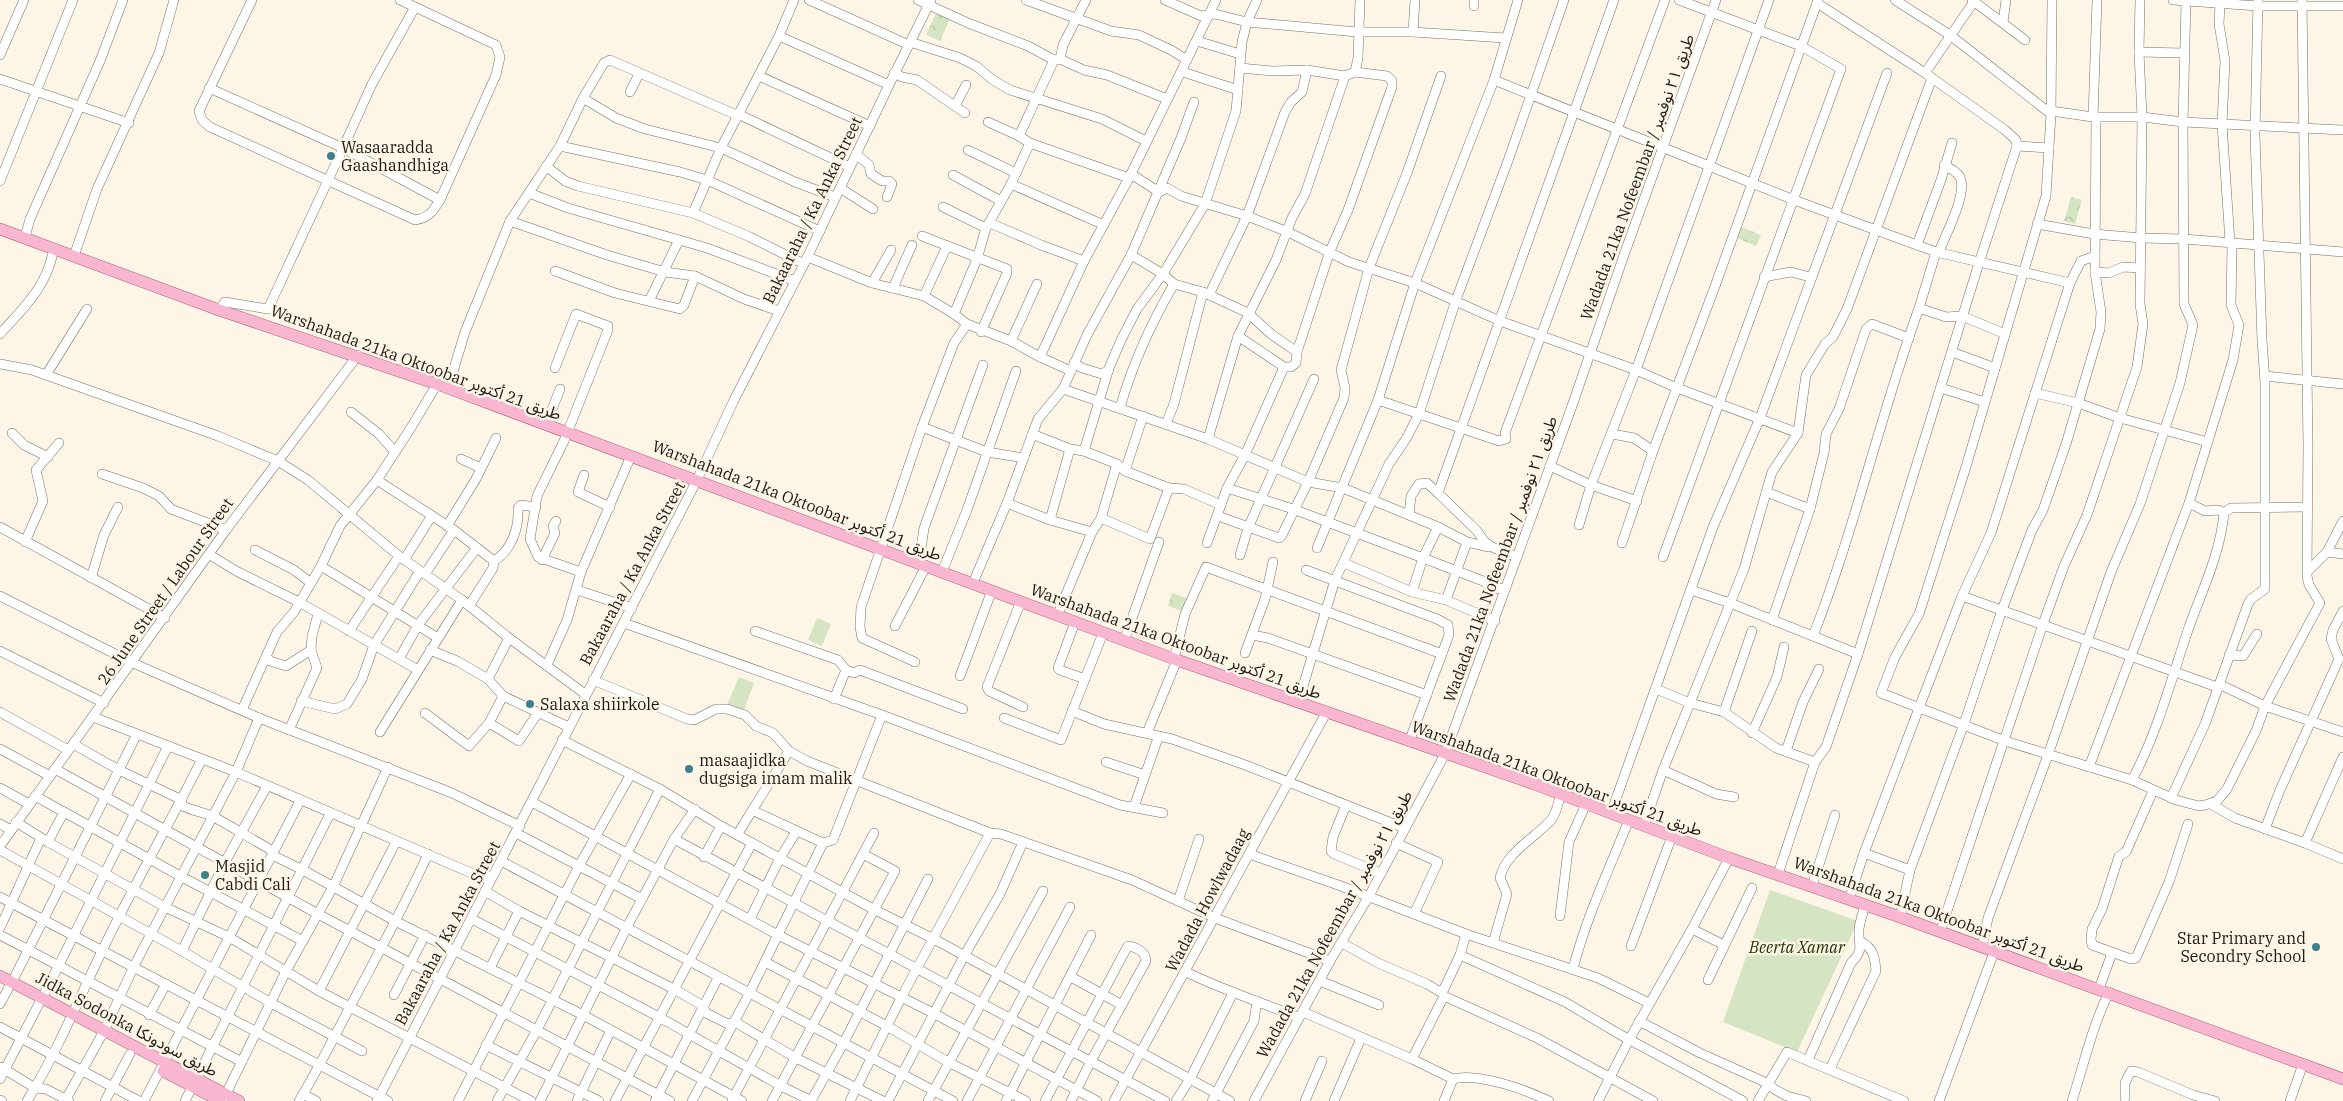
<svg xmlns="http://www.w3.org/2000/svg" width="2343" height="1101" viewBox="0 0 2343 1101" font-family="'IBM Plex Serif','Noto Sans Arabic',serif">
	<style>
		.forest { fill: url(#forest-crowns) }
		.garden { fill: #d5e4c2 }
		.lines { fill: none; stroke-linecap: round; stroke-linejoin: round }
		.minor-casing { stroke: #777164; stroke-width: 10 }
		.major-casing { stroke: #a9607a; stroke-width: 12 }
		.minor { stroke: #fff; stroke-width: 9 }
		.major { stroke: #f9b6d0; stroke-width: 11 }
		.poi-dot { fill: #3c818e; stroke: #fdf6e7; stroke-width: 2 }
		.labels { text-anchor: middle; stroke-width: 5; stroke-linejoin: round; paint-order: stroke }
		.poi-label { font-size: 16px; fill: #1d1a15; stroke: #fdf6e7; text-anchor: start }
		.street-label { font-size: 16px; fill: #1d1a15; stroke: #fdf6e7 }
		.park-label { font-size: 16px; font-style: italic; fill: #233305; stroke: #fdf6e7 }
	</style>
	<defs>
		<pattern id="forest-crowns" width="20" height="18" patternUnits="userSpaceOnUse" patternTransform="scale(1.25)"><rect width="20" height="18" fill="#d5e4c2"/><path d="M2 6a3 3 0 1 1 6 0M12 15a3 3 0 1 1 6 0" fill="none" stroke="#b6c3a6"/></pattern>
	</defs>
	<rect width="100%" height="100%" fill="#fdf6e7"/>
	<g class="forest">
		<path d="M936,13L950,19L940,41L926,35Z"/>
		<path d="M2071,197L2082,200L2075,224L2064,221Z"/>
		<path d="M1739,226L1761,235L1756,246L1735,237Z"/>
		<path d="M1172,593L1189,599L1185,612L1168,606Z"/>
	</g>
	<g class="garden">
		<path d="M817,618L831,624L822,646L808,640Z"/>
		<path d="M739,677L754,683L743,712L726,707Z"/>
		<path d="M1770,890L1858,921L1797,1052L1723,1022Z"/>
	</g>
	<g class="lines">
		<g class="minor-casing">
			<g id="minor">
				<path d="M252,0L199,111L202,120L210,127L415,220C429,218 433,211 440,200L496,75L500,57L496,45L415,7"/>
				<path d="M400,0L415,7L372,84L343,148L440,200"/>
				<path d="M809,0L909,45"/>
				<path d="M918,0L968,23L1028,46L1054,60"/>
				<path d="M1026,0L1111,31L1139,35L1171,50L1187,60"/>
				<path d="M1165,0L1201,16L1215,14L1247,22L1357,32H1413L1505,38"/>
				<path d="M1474,0V6"/>
				<path d="M1895,0L1950,35L2051,114"/>
				<path d="M1972,0L2025,40"/>
				<path d="M2052,0L2051,114L2046,196L1965,470L1919,614L1895,657L1881,693L2005,741L2132,780L2176,800L2199,806L2205,805L2217,801L2227,789L2256,731L2265,706L2320,603L2309,585L2307,576L2308,446L2302,0"/>
				<path d="M2173,0L2258,6H2343"/>
				<path d="M2003,22L2006,0"/>
				<path d="M1413,32L1415,0"/>
				<path d="M779,36L889,85"/>
				<path d="M1197,41L1240,54"/>
				<path d="M910,42L960,58L976,66L993,80L1010,90L1102,119L1146,141"/>
				<path d="M2139,52L2183,53"/>
				<path d="M0,55L24,0"/>
				<path d="M1060,59L1084,70L1107,75L1167,99"/>
				<path d="M1183,72L1238,90"/>
				<path d="M1355,72L1358,58L1360,0"/>
				<path d="M894,73L902,77L917,80L965,113"/>
				<path d="M1925,73L1975,0"/>
				<path d="M759,76L870,126"/>
				<path d="M0,79L129,123"/>
				<path d="M1494,80L1794,200L1936,252L2070,283"/>
				<path d="M209,88L343,148L268,309L225,302L219,310"/>
				<path d="M630,92L639,74"/>
				<path d="M583,98L616,118L645,129L721,148L795,182L835,197"/>
				<path d="M955,106L966,85"/>
				<path d="M2051,111L2093,117H2142L2183,122L2343,130"/>
				<path d="M740,115L850,167"/>
				<path d="M988,122L1019,136"/>
				<path d="M1030,143L1129,178"/>
				<path d="M560,146L680,172L707,180L820,231"/>
				<path d="M2017,146L2049,148"/>
				<path d="M968,150L1016,173"/>
				<path d="M856,154L869,165L871,174L882,181H889L892,184L887,197"/>
				<path d="M546,166L565,181L578,186L693,213L750,237L804,264"/>
				<path d="M1131,174L1159,192L1167,188L1181,196L1247,216L1288,232L1349,262L1415,283L1500,321L1636,370L1677,388L1798,433"/>
				<path d="M953,175L1001,201"/>
				<path d="M0,181L73,0"/>
				<path d="M1011,184L1104,225"/>
				<path d="M840,188L873,209"/>
				<path d="M529,193L568,208L707,248L795,281"/>
				<path d="M943,207L986,228"/>
				<path d="M693,213L721,148L779,36L794,0"/>
				<path d="M510,221L607,255L665,272L695,276L744,299L779,311"/>
				<path d="M990,223L1041,245L1084,261"/>
				<path d="M2037,224L2094,234L2142,238L2184,239L2343,252"/>
				<path d="M922,236L1007,269V273L981,332"/>
				<path d="M25,237L30,219L100,61L123,0"/>
				<path d="M1917,245L1941,180L1952,143"/>
				<path d="M1939,252C1945,235 1968,194 1960,177C1956,171 1950,168 1944,165"/>
				<path d="M1131,255L1163,274L1174,284L1203,292L1248,313L1271,334L1297,352"/>
				<path d="M74,256L97,189L159,53L174,0"/>
				<path d="M808,257L872,283L924,296L954,314L967,324L1011,341L1040,357"/>
				<path d="M555,271L615,293L680,309L684,305L695,276"/>
				<path d="M2095,272L2109,273L2123,267L2140,268"/>
				<path d="M1764,277L1791,272L1810,277"/>
				<path d="M872,283L891,250"/>
				<path d="M893,288L912,245"/>
				<path d="M1209,295L1247,216L1285,112L1291,102L1302,92L1307,70"/>
				<path d="M924,296L947,246"/>
				<path d="M649,301L679,240"/>
				<path d="M1919,308L1936,252"/>
				<path d="M954,314L977,259L986,228L1011,184L1030,143L1019,136L1054,60L1060,59L1063,45L1086,0"/>
				<path d="M0,334C25,306 47,287 54,248"/>
				<path d="M1238,336L1284,367H1291L1296,363L1297,352L1330,251L1348,210L1392,87V81L1387,76L1355,72L1345,76L1307,70L1272,71L1240,68"/>
				<path d="M1011,341L1037,284"/>
				<path d="M1952,352L1995,368"/>
				<path d="M1074,363L1082,368L1102,374L1109,370"/>
				<path d="M0,364L32,370L46,375L218,436L278,461L308,480L399,556L462,600L509,638L585,694"/>
				<path d="M555,368L576,314L608,326V330L564,441L537,496L530,539L538,557L581,572"/>
				<path d="M1071,371L1040,357L1084,261L1129,178L1216,0"/>
				<path d="M46,375L87,309"/>
				<path d="M2265,376L2343,384"/>
				<path d="M448,388L465,332L510,221L560,146L583,98L604,63L610,60L739,116"/>
				<path d="M1941,388L1985,402"/>
				<path d="M1063,389L1208,439L1308,482L1343,488L1438,527L1467,542L1489,547"/>
				<path d="M2035,393L2078,403L2120,418L2208,442"/>
				<path d="M1378,400L1499,441L1506,439L1505,433L1665,0"/>
				<path d="M1120,408C1133,362 1150,325 1174,284"/>
				<path d="M351,412L379,434L395,452"/>
				<path d="M1166,424L1174,404L1203,292"/>
				<path d="M546,425L560,389"/>
				<path d="M922,427L987,452L1024,458"/>
				<path d="M12,433L24,445L48,457"/>
				<path d="M1032,434L1070,449L1084,451L1117,464L1125,471L1169,488L1184,489L1221,505"/>
				<path d="M1612,434L1634,438L1653,451"/>
				<path d="M1208,439L1238,336L1276,260L1292,218L1305,194L1345,76"/>
				<path d="M1084,451L1109,368L1121,340L1137,309L1163,274L1205,204L1236,111L1242,42L1247,22L1257,0"/>
				<path d="M461,459L481,468"/>
				<path d="M1550,466L1591,485L1637,501"/>
				<path d="M1125,471L1143,416"/>
				<path d="M102,474L143,488L159,496L171,509L226,530"/>
				<path d="M584,475L578,492L610,507"/>
				<path d="M377,480L454,530L494,561"/>
				<path d="M1227,488L1293,509L1423,558L1483,581L1494,589L1506,588"/>
				<path d="M1766,492L1810,509"/>
				<path d="M1007,503L1050,520L1092,532"/>
				<path d="M2189,503L2205,511L2219,510L2224,513L2231,508L2306,507"/>
				<path d="M1409,515L1411,496L1419,484L1427,483L1438,493"/>
				<path d="M1218,516L1279,538L1282,535L1308,482L1344,398L1345,388L1341,370L1369,268L1407,173L1441,76"/>
				<path d="M1101,518L1150,539L1169,488"/>
				<path d="M1050,520L1070,449"/>
				<path d="M1579,525L1591,485L1636,370L1769,0"/>
				<path d="M447,526L476,479L496,438"/>
				<path d="M0,527L165,618"/>
				<path d="M25,542L43,501L36,470L59,443"/>
				<path d="M1207,543L1227,488L1245,455L1284,367"/>
				<path d="M1622,543L1653,451L1714,289L1817,3"/>
				<path d="M1317,548L1378,400L1415,283L1494,80L1518,0"/>
				<path d="M255,550L294,570L311,583"/>
				<path d="M2327,552L2343,554"/>
				<path d="M210,555L238,572L299,602L418,670"/>
				<path d="M1240,555L1248,528L1314,379"/>
				<path d="M1517,557L1492,547L1484,541L1477,531L1438,493L1614,0"/>
				<path d="M1663,557L1841,69L1801,46L1679,0"/>
				<path d="M404,560L431,517"/>
				<path d="M542,560L555,533L553,526L556,521"/>
				<path d="M919,563L924,528L983,365"/>
				<path d="M1344,563L1412,592L1446,600L1495,621"/>
				<path d="M321,566L438,638"/>
				<path d="M1306,570L1437,619L1448,625L1449,635L1409,742"/>
				<path d="M2309,570L2327,552L2343,521"/>
				<path d="M942,572L967,510L1016,371"/>
				<path d="M425,574L454,530"/>
				<path d="M91,578L104,535L118,507"/>
				<path d="M973,583L1007,503L1038,419L1063,389L1087,335L1131,255L1181,138L1194,102"/>
				<path d="M577,590L632,608"/>
				<path d="M1691,590L1730,603L1858,654"/>
				<path d="M1412,592L1423,558L1438,527"/>
				<path d="M0,596L133,663L259,718L452,793L520,826"/>
				<path d="M1962,596L2217,687L2223,686L2265,706L2343,732"/>
				<path d="M1446,600L1467,542"/>
				<path d="M1021,601L987,687L989,691L1023,707"/>
				<path d="M469,606L493,568L494,561C512,550 519,528 518,508L521,505L536,507"/>
				<path d="M1057,616L1092,532L1101,518L1117,464"/>
				<path d="M1772,620L1810,509L1824,453L1826,434L1839,409L1866,329L1872,324L1909,338"/>
				<path d="M1075,622L1058,668L1060,670L1085,679"/>
				<path d="M624,623L882,715L1120,805L1163,813"/>
				<path d="M895,626L926,566"/>
				<path d="M349,631L399,556"/>
				<path d="M755,631L838,660L846,670L854,673L860,670L963,709"/>
				<path d="M1252,635L1268,638L1427,695"/>
				<path d="M1813,636C1855,529 1880,416 1919,308L1946,317L1962,316L2005,334"/>
				<path d="M1124,641L1159,542"/>
				<path d="M430,650L457,661L488,679L503,696L569,727"/>
				<path d="M0,651L104,703"/>
				<path d="M1245,653L1265,599L1273,562"/>
				<path d="M2229,655L2243,656L2257,634"/>
				<path d="M266,657L270,661L286,666L308,652L311,650L312,636L318,614"/>
				<path d="M399,659L418,625L476,549"/>
				<path d="M1174,659L1185,614L1206,567L1442,654"/>
				<path d="M915,662L862,638L860,627L861,607L922,427L954,343L967,324"/>
				<path d="M547,665L567,620L581,572L631,456"/>
				<path d="M960,676L992,590"/>
				<path d="M488,679L509,638"/>
				<path d="M593,680L687,719L694,720L716,709H727L745,715L756,726L773,733L789,751L807,761L990,833L1001,834L1132,880L1215,918L1330,961"/>
				<path d="M1656,689L1690,703L1724,712L1776,748L1815,762"/>
				<path d="M834,699L846,670"/>
				<path d="M301,701L335,709L347,704L362,679L374,645L420,571"/>
				<path d="M1298,703L1335,580L1389,464L1406,439L1419,414L1456,300L1509,158L1564,0"/>
				<path d="M242,710L277,632L294,612L321,566L340,526L377,480L412,426L437,384"/>
				<path d="M1072,711L1104,724L1172,739L1248,766L1404,828"/>
				<path d="M0,712L68,750"/>
				<path d="M1724,712L1752,631"/>
				<path d="M425,713L469,746L489,723L503,696"/>
				<path d="M93,717L236,772L483,878H488L494,874"/>
				<path d="M1004,718L1061,740L1103,633"/>
				<path d="M489,723L519,741L538,713"/>
				<path d="M289,730L317,668L311,650"/>
				<path d="M380,732L462,600"/>
				<path d="M1147,733L1177,660"/>
				<path d="M1752,733L1777,677L1784,647"/>
				<path d="M562,740L660,789L721,826L875,910L934,939L1230,1101"/>
				<path d="M73,744L119,770L182,800L181,805C192,811 203,812 214,817C234,828 253,840 273,851L274,856L303,870L397,922L583,1015L742,1101"/>
				<path d="M0,749L50,776"/>
				<path d="M1786,751L1803,702L1819,669"/>
				<path d="M1106,762L1145,775"/>
				<path d="M2089,767L2189,503L2233,360L2239,325L2231,305L2232,246L2230,242L2222,124L2225,61L2219,24L2220,4"/>
				<path d="M55,769L318,914L670,1101"/>
				<path d="M1663,770L1716,794L1734,797"/>
				<path d="M2132,780C2157,734 2171,680 2188,630C2202,590 2220,555 2224,513"/>
				<path d="M0,788L29,804"/>
				<path d="M2153,791L2126,852L2119,856L2102,909L2092,929L2091,939L2092,945L2131,959L2136,958L2169,882L2188,824"/>
				<path d="M35,796L182,877L303,941"/>
				<path d="M2171,798L2205,724L2248,604L2251,599L2265,589V382L2262,340L2255,135L2258,0"/>
				<path d="M532,802L778,935L933,1013L1097,1101"/>
				<path d="M2211,804L2235,818L2305,843L2343,757"/>
				<path d="M1346,805L1333,837L1331,851L1334,854L1380,873"/>
				<path d="M1134,807L1158,738"/>
				<path d="M754,811L823,843L833,840L882,715"/>
				<path d="M1611,813L1713,527L1760,418L1887,73"/>
				<path d="M16,822L48,842L165,907L229,937L319,991L531,1101"/>
				<path d="M0,824L11,830"/>
				<path d="M1644,825L1663,770L1744,569L1772,472L1798,433L1806,375L1825,344L1833,337L1847,309L1932,78"/>
				<path d="M2265,829L2280,790L2339,659L2331,639L2333,630L2343,611"/>
				<path d="M516,833L642,899"/>
				<path d="M737,835L789,751"/>
				<path d="M674,839L1165,1101"/>
				<path d="M48,842L64,812"/>
				<path d="M1396,843L1438,862L1414,914"/>
				<path d="M2305,843L2343,859"/>
				<path d="M0,846L226,530L358,355"/>
				<path d="M0,850L182,951L271,1003L362,1051"/>
				<path d="M1864,853L1910,870"/>
				<path d="M1249,854L1341,886L1466,934L1598,978L1649,1003"/>
				<path d="M704,857L721,826"/>
				<path d="M501,861L953,1101"/>
				<path d="M1778,874L1815,762L1826,747L1858,654L1979,263L2017,146L2016,140L2005,130L1925,73L1817,3L1818,0"/>
				<path d="M1812,886L1835,815"/>
				<path d="M485,891L519,911L674,989L703,1006L706,1013L728,1024L735,1022L796,1058L883,1101"/>
				<path d="M0,897L388,1101"/>
				<path d="M1849,900L1864,853L1919,708L1962,596L1991,533L2070,283L2081,261L2095,256"/>
				<path d="M1178,901L1199,839"/>
				<path d="M1560,916L1569,842L1586,804"/>
				<path d="M1900,917L1910,870L1964,724L2002,610L2032,530L2043,510L2066,444L2100,329L2101,312L2095,272L2096,118L2093,117L2097,0"/>
				<path d="M472,919L659,1017L781,1086L812,1101"/>
				<path d="M750,919L780,858L796,832"/>
				<path d="M0,928L41,838"/>
				<path d="M1692,929L1724,945"/>
				<path d="M1940,932L2043,624L2064,566L2087,515L2137,367L2143,324L2140,304L2142,117L2139,52L2140,0"/>
				<path d="M0,935L242,1062"/>
				<path d="M1342,943L1378,963L1427,984L1442,993"/>
				<path d="M1493,943L1507,894L1500,878C1505,853 1535,838 1551,820C1557,813 1558,802 1561,794"/>
				<path d="M1631,946L1672,836"/>
				<path d="M1982,947L1988,918L2048,755L2111,572L2140,504L2180,383L2193,325L2184,304L2183,122L2186,1"/>
				<path d="M182,951L225,862L267,786"/>
				<path d="M1460,955L1565,1002L1619,1034L1743,1101"/>
				<path d="M765,962L887,1026L948,1062L1026,1101"/>
				<path d="M490,968L519,911"/>
				<path d="M1573,969C1586,918 1609,869 1629,820"/>
				<path d="M1186,972C1223,990 1261,1002 1299,1018"/>
				<path d="M1071,977L1122,1005"/>
				<path d="M1708,980L1752,888"/>
				<path d="M1320,981L1379,1005"/>
				<path d="M12,982L137,734"/>
				<path d="M2099,989L2112,953"/>
				<path d="M319,991L396,842"/>
				<path d="M394,995L425,935"/>
				<path d="M1444,996L1537,1038L1653,1101"/>
				<path d="M0,1004L8,989"/>
				<path d="M1303,1012L1412,1059L1453,1079C1478,1072 1526,1090 1549,1101"/>
				<path d="M149,1015L166,984"/>
				<path d="M1639,1021L1700,1053L1767,1083L1774,1089L1787,1096L1806,1101"/>
				<path d="M0,1027L139,1101"/>
				<path d="M486,1045L599,1101"/>
				<path d="M1412,1059L1444,996L1442,993L1460,955L1466,934"/>
				<path d="M1808,1060L1851,963C1865,949 1858,946 1859,929C1860,921 1863,913 1865,905"/>
				<path d="M1,1067L35,1088L46,1089L69,1101"/>
				<path d="M1830,1069L1876,971C1875,959 1874,948 1861,942"/>
				<path d="M0,1079L59,965L168,746"/>
				<path d="M303,1094L316,1101"/>
				<path d="M224,1098L286,971L333,887L388,767"/>
				<path d="M2125,1098V1083L2131,1071L2138,1072L2193,1095L2215,1101"/>
				<path d="M0,1100L2,1101"/>
				<path d="M732,1100L874,833"/>
				<path d="M27,1101C56,1054 78,1001 102,951C133,886 170,823 202,759"/>
				<path d="M65,1101L104,1031L134,966L236,772L259,718"/>
				<path d="M105,1101L130,1054"/>
				<path d="M144,1101L300,801"/>
				<path d="M185,1101L330,814"/>
				<path d="M299,1101C318,1069 335,1036 352,1003C378,954 405,905 428,854"/>
				<path d="M377,1101L697,480L734,400L804,264L889,85L931,0"/>
				<path d="M458,1101L580,864L631,774"/>
				<path d="M497,1101L537,1030L660,789"/>
				<path d="M540,1101L627,927L674,839L695,809"/>
				<path d="M577,1101L611,1030"/>
				<path d="M615,1101L752,843"/>
				<path d="M655,1101L718,978"/>
				<path d="M692,1101L749,994L823,843"/>
				<path d="M772,1101L895,871L863,854"/>
				<path d="M811,1101L843,1044L928,879"/>
				<path d="M850,1101L901,998L990,833"/>
				<path d="M888,1101L964,956L1000,894L1023,842"/>
				<path d="M928,1101L1043,891"/>
				<path d="M967,1101L1070,907"/>
				<path d="M1006,1101L1091,935"/>
				<path d="M1045,1101L1124,953L1128,946C1136,947 1146,952 1146,961L1091,1061L1071,1101"/>
				<path d="M1114,1101L1326,713"/>
				<path d="M1176,1101L1190,1079L1233,993"/>
				<path d="M1212,1101L1254,1021L1257,1001"/>
				<path d="M1254,1101L1330,961L1369,896L1445,754L1572,406L1624,255L1716,0"/>
				<path d="M1305,1101L1322,1061"/>
				<path d="M1334,1101L1361,1038"/>
				<path d="M1444,1101L1453,1079"/>
				<path d="M1598,1101L1629,1040L1692,929L1729,858"/>
				<path d="M1758,1101L1787,1052L1904,1101"/>
				<path d="M1939,1101L1994,952"/>
				<path d="M2072,1101C2084,1064 2092,1027 2109,992"/>
				<path d="M2290,1101L2303,1064"/>
			</g>
		</g>
		<g class="major-casing">
			<g id="major">
				<path d="M0,229L219,310L437,384L1177,660L1534,784L1729,858L1900,917L2343,1079"/>
				<path d="M0,976L239,1101"/>
				<path d="M163,1071L220,1101"/>
			</g>
		</g>
		<use href="#minor" class="minor"/>
		<use href="#major" class="major"/>
	</g>
	<g class="poi-dot">
		<circle cx="331" cy="156" r="5"/>
		<circle cx="530" cy="704" r="5"/>
		<circle cx="689" cy="769" r="5"/>
		<circle cx="205" cy="875" r="5"/>
		<circle cx="2316" cy="947" r="5"/>
	</g>
	<g class="labels">
		<g class="poi-label">
			<text x="341" y="153">Wasaaradda<tspan x="341" dy="18">Gaashandhiga</tspan></text>
			<text x="540" y="710">Salaxa shiirkole</text>
			<text x="699" y="766">masaajidka<tspan x="699" dy="18">dugsiga imam malik</tspan></text>
			<text x="215" y="872">Masjid<tspan x="215" dy="18">Cabdi Cali</tspan></text>
			<text x="2306" y="944" text-anchor="end">Star Primary and<tspan x="2306" dy="18">Secondry School</tspan></text>
		</g>
		<g class="street-label">
			<text transform="translate(1637 177) rotate(-70)" y="6">Wadada 21ka Nofeembar / طريق ٢١ نوفمبر</text>
			<text transform="translate(812 210) rotate(-64)" y="6">Bakaaraha / Ka Anka Street</text>
			<text transform="translate(416 362) rotate(20)" y="6">Warshahada 21ka Oktoobar طريق 21 أكتوبر</text>
			<text transform="translate(797 500) rotate(21)" y="6">Warshahada 21ka Oktoobar طريق 21 أكتوبر</text>
			<text transform="translate(1500 559) rotate(-70)" y="6">Wadada 21ka Nofeembar / طريق ٢١ نوفمبر</text>
			<text transform="translate(632 573) rotate(-62)" y="6">Bakaaraha / Ka Anka Street</text>
			<text transform="translate(165 591) rotate(-55)" y="6">26 June Street / Labour Street</text>
			<text transform="translate(1176 641) rotate(20)" y="6">Warshahada 21ka Oktoobar طريق 21 أكتوبر</text>
			<text transform="translate(1557 778) rotate(20)" y="6">Warshahada 21ka Oktoobar طريق 21 أكتوبر</text>
			<text transform="translate(1207 900) rotate(-62)" y="6">Wadada Howlwadaag</text>
			<text transform="translate(1939 914) rotate(20)" y="6">Warshahada 21ka Oktoobar طريق 21 أكتوبر</text>
			<text transform="translate(1334 924) rotate(-61)" y="6">Wadada 21ka Nofeembar / طريق ٢١ نوفمبر</text>
			<text transform="translate(447 933) rotate(-62)" y="6">Bakaaraha / Ka Anka Street</text>
			<text transform="translate(127 1024) rotate(28)" y="6">Jidka Sodonka طريق سودونكا</text>
		</g>
		<g class="park-label">
			<text x="1797" y="953">Beerta Xamar</text>
		</g>
	</g>
</svg>
